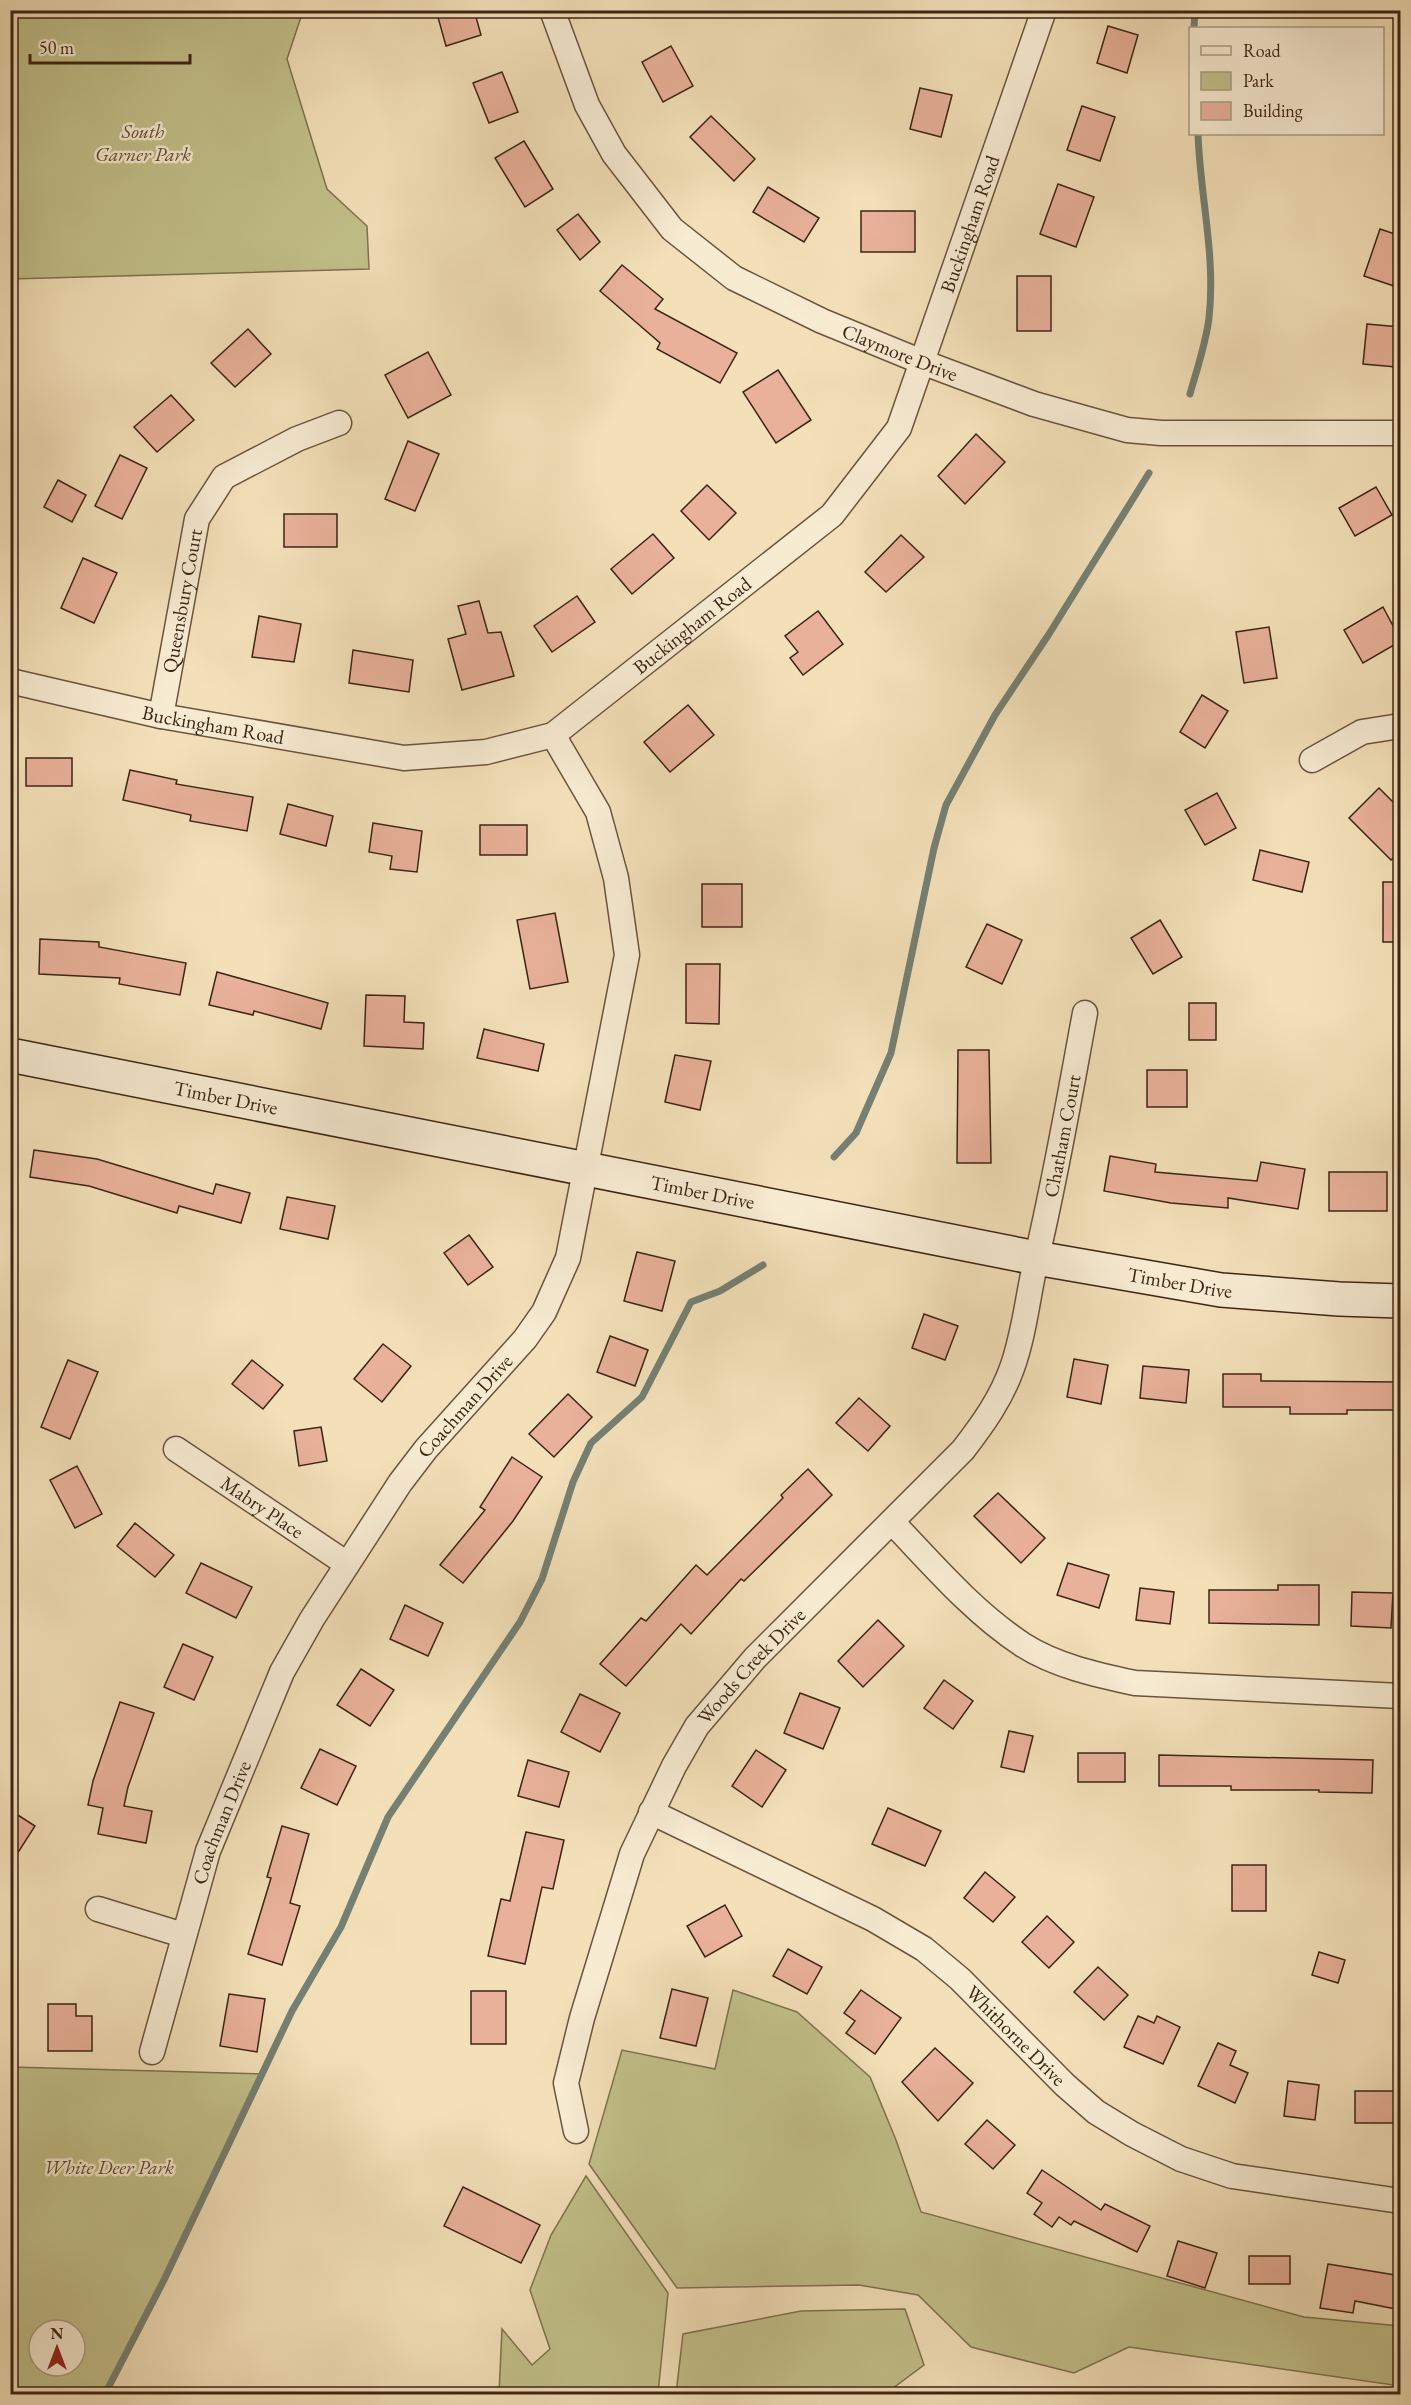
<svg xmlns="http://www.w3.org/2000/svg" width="1411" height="2405" viewBox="0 0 1411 2405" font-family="'EB Garamond',serif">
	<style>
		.green { fill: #c2c08a; stroke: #7f724f; stroke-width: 1.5; fill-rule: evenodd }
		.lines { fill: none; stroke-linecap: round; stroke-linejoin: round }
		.stream { stroke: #758073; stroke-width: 7 }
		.building { fill: #e9b19a; stroke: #3c2514; stroke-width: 1.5 }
		.street-casing { stroke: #6a543d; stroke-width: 27 }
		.secondary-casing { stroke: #3c2514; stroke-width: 36 }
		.street { stroke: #f7ebd2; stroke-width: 24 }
		.secondary { stroke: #f7ebd2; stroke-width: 33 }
		.labels { text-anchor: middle; stroke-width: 5; stroke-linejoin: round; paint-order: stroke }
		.park-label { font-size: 20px; font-style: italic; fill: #5e4c32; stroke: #f7ebd2 }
		.street-label { font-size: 20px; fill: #3c2514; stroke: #f7ebd2 }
	</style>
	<rect width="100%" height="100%" fill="#f3e0b9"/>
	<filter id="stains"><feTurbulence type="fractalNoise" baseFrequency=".00333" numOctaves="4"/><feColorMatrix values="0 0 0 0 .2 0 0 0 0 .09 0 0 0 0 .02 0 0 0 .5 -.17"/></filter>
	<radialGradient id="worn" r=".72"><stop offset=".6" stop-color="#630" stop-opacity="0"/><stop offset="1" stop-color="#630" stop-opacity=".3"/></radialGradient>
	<g class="green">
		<path d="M10,11H303L287,59L327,189L367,226L369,269L11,279Z"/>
		<path d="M733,1990L797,2012L870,2077L896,2140L921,2212L1304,2317L1400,2326V2386L1129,2347L1074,2373L971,2347L918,2295L859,2285L677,2288L589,2164L622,2050L715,2069Z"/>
		<path d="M11,2067L263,2074L163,2282L105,2394H11ZM39,2330H75V2366H39Z"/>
		<path d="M586,2176L668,2293L658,2394H499L502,2329L532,2365L550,2349L530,2290L551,2235Z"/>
		<path d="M905,2309L924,2365L885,2394H676L683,2334L801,2311Z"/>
	</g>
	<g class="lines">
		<g class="stream">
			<path d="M1194,28L1195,10"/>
			<path d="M1190,394C1197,369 1206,343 1209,318C1216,256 1200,195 1198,134"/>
			<path d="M834,1157L856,1133L891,1053L934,848L946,805L995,715L1049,634L1149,473"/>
			<path d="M105,2394L163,2282L292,2011L341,1927L388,1817L520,1622L542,1579L573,1482L591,1443L642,1397L691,1302L720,1291L763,1265"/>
		</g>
	</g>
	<g class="building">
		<path d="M436,10H474L481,35L446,46Z"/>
		<path d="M1108,26L1138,35L1127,73L1097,63Z"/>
		<path d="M671,46L693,86L663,102L642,62Z"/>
		<path d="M502,72L518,112L489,123L473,83Z"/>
		<path d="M920,88L952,95L941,137L910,129Z"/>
		<path d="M1082,106L1115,117L1100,161L1067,150Z"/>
		<path d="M711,116L755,159L734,181L690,137Z"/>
		<path d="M524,141L553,189L525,207L495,158Z"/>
		<path d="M1058,184L1094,197L1076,247L1040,234Z"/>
		<path d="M768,187L819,218L804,242L753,212Z"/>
		<rect x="861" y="211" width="54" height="41"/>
		<path d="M578,214L600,242L580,260L557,230Z"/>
		<path d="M1380,229L1401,236V278L1397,287L1364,276Z"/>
		<path d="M622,265L663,299L655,309L737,353L720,383L657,349L660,343L600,291Z"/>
		<rect x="1017" y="276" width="34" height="55"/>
		<path d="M1367,324L1400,327L1396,367L1363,364Z"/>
		<path d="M248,329L271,354L235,387L211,363Z"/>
		<path d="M428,352L451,395L408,418L385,375Z"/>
		<path d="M778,370L811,420L776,443L743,392Z"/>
		<path d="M171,395L194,420L157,452L134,427Z"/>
		<path d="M976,434L1005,462L965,504L938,476Z"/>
		<path d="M408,441L439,454L415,511L385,499Z"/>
		<path d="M120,455L147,468L122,519L95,506Z"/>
		<path d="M58,480L86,495L72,522L44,507Z"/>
		<path d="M707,485L736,513L709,540L681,511Z"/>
		<path d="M1376,487L1392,515L1355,536L1339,508Z"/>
		<rect x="284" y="514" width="53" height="33"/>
		<path d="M653,534L674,558L632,594L611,569Z"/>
		<path d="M901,535L924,557L886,592L865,572Z"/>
		<path d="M83,558L117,573L94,623L61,608Z"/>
		<path d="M577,596L595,622L552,652L534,626Z"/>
		<path d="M479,601L488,633L501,632L514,676L462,690L448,639L466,634L458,606Z"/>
		<path d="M1383,607L1401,641L1363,663L1344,630Z"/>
		<path d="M818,611L843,644L803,675L790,658L798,652L785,636Z"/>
		<path d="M259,616L301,624L294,662L252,657Z"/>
		<path d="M1269,627L1277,678L1244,683L1236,632Z"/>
		<path d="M353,650L413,660L409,692L349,683Z"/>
		<path d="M1202,695L1228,711L1205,748L1180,732Z"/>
		<path d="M688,705L714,735L670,772L644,742Z"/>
		<rect x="26" y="758" width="46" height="28"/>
		<path d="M130,770L177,780L176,784L253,797L247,831L190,821L191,815L123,800Z"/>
		<path d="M1379,788L1401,810V851L1391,860L1349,818Z"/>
		<path d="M1217,793L1236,828L1205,845L1185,810Z"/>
		<path d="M288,804L333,816L326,846L280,834Z"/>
		<path d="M373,823L422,831L417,872L390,869L392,856L369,852Z"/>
		<rect x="480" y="825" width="47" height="30"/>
		<path d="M1260,850L1309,862L1302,892L1253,880Z"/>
		<rect x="1383" y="882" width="18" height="60"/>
		<rect x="702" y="884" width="40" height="43"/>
		<path d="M555,913L568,982L530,989L517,920Z"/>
		<path d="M1160,920L1182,957L1153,974L1131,938Z"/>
		<path d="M987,924L1022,940L1002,984L966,967Z"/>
		<path d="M40,939L99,942V947L186,963L180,995L119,984L120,978L39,974Z"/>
		<path d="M686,964H720L719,1024L686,1023Z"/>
		<path d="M217,972L328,1003L321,1029L254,1011L253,1015L209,1005Z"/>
		<path d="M366,995L405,996L404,1022L424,1023L423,1049L364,1046Z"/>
		<rect x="1189" y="1003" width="27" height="37"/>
		<path d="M484,1029L544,1044L538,1071L477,1058Z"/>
		<path d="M958,1050H989L991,1163H957Z"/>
		<path d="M675,1055L711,1061L700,1110L665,1102Z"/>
		<rect x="1147" y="1070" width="40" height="37"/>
		<path d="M34,1150L97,1159L213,1194L216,1184L250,1193L241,1223L179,1206L177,1213L89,1186L30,1177Z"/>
		<path d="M1110,1156L1156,1164L1155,1172L1257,1181L1261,1162L1305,1169L1298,1209L1228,1198V1208L1171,1203L1104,1191Z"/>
		<rect x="1329" y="1172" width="58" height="39"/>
		<path d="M287,1197L335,1206L328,1239L280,1229Z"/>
		<path d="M469,1235L493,1267L468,1285L444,1253Z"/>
		<path d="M637,1252L675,1261L662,1311L624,1301Z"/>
		<path d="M924,1314L958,1326L945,1360L912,1348Z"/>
		<path d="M610,1336L648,1350L635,1386L597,1372Z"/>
		<path d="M383,1344L411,1366L382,1402L354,1379Z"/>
		<path d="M1074,1359L1108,1365L1101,1404L1067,1397Z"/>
		<path d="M68,1360L98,1372L70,1439L41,1427Z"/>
		<path d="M252,1360L283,1385L263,1409L232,1384Z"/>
		<path d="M1143,1366L1189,1370L1186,1403L1140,1398Z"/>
		<path d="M1223,1374H1261V1381L1401,1382V1410H1347V1414H1290V1407H1223Z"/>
		<path d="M568,1394L592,1417L554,1457L529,1434Z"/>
		<path d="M859,1398L890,1426L868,1451L836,1423Z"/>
		<path d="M321,1427L327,1461L299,1466L294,1431Z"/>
		<path d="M512,1457L542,1477L513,1521L463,1583L440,1565L485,1510L480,1507Z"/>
		<path d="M77,1466L102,1514L75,1528L50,1480Z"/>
		<path d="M808,1469L832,1495L744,1581L741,1579L691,1634L681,1624L626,1686L600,1664L641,1618L646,1621L696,1565L707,1575L783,1498L781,1495Z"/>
		<path d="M998,1493L1045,1538L1021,1563L974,1516Z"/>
		<path d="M135,1523L174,1555L155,1577L117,1546Z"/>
		<path d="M201,1563L252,1587L236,1618L186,1593Z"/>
		<path d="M1068,1563L1109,1575L1099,1608L1057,1595Z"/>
		<path d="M1278,1585H1319V1625L1209,1623V1590H1278Z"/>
		<path d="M1140,1588L1174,1592L1170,1624L1136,1620Z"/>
		<path d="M1352,1592L1393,1593L1391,1628L1351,1626Z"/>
		<path d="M405,1605L443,1623L428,1656L390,1639Z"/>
		<path d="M878,1620L904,1646L863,1687L838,1661Z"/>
		<path d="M183,1644L213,1657L194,1700L164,1687Z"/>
		<path d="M361,1669L394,1690L370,1726L337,1705Z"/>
		<path d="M944,1680L973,1701L953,1729L924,1708Z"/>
		<path d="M800,1693L840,1708L823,1749L784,1733Z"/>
		<path d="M580,1694L620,1713L600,1752L561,1732Z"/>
		<path d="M120,1702L154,1713L128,1787L124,1806L152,1811L146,1843L98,1834L103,1808L88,1805L93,1781Z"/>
		<path d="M1009,1731L1033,1736L1024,1772L1001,1767Z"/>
		<path d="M320,1749L356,1766L337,1805L301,1788Z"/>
		<path d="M756,1750L786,1770L762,1807L732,1786Z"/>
		<rect x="1078" y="1753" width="47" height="29"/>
		<path d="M1159,1755L1373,1760L1372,1793L1319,1792V1790H1231V1786H1159Z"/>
		<path d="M528,1760L569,1772L559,1807L518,1796Z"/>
		<path d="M888,1808L941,1831L925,1866L872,1844Z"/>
		<path d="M10,1810L35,1826L10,1865Z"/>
		<path d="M282,1826L309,1834L290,1903L300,1906L282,1965L248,1954L271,1878L267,1877Z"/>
		<path d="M526,1832L564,1840L553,1889L542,1887L525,1964L488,1956L501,1899L510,1901Z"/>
		<rect x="1232" y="1865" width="34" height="46"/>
		<path d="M985,1872L1015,1897L993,1922L964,1898Z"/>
		<path d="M725,1905L742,1936L705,1957L687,1926Z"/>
		<path d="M1047,1916L1074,1942L1049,1968L1022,1942Z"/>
		<path d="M788,1949L822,1967L807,1994L773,1976Z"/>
		<path d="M1319,1952L1345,1960L1338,1983L1312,1975Z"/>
		<path d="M1098,1967L1128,1995L1104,2020L1074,1992Z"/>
		<path d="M672,1989L708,1998L696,2046L660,2038Z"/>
		<path d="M861,1990L901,2018L875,2054L846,2033L855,2021L844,2013Z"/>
		<rect x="471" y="1991" width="35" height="53"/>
		<path d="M229,1994L265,1999L257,2052L220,2046Z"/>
		<path d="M48,2004H76V2016H92V2051H48Z"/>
		<path d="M1138,2016L1154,2023L1157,2016L1180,2027L1163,2064L1124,2047Z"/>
		<path d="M1218,2043L1236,2051L1230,2065L1248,2073L1235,2103L1198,2086Z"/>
		<path d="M935,2048L973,2083L938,2121L902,2082Z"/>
		<path d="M1288,2081L1319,2085L1315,2120L1284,2116Z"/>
		<rect x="1355" y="2091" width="46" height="32"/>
		<path d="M987,2120L1015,2145L993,2169L965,2144Z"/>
		<path d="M1042,2170L1101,2210L1105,2204L1150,2226L1137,2252L1074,2221L1071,2225L1059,2217L1052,2227L1034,2214L1042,2203L1027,2193Z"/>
		<path d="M463,2187L540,2225L521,2263L444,2226Z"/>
		<path d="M1178,2241L1217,2253L1205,2288L1167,2276Z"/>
		<rect x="1249" y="2256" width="41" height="28"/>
		<path d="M1328,2264L1401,2276V2310L1355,2301L1353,2313L1320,2308Z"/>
	</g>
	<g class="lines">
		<g class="street-casing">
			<g id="street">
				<path id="s1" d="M552,10L587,105L614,154L672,229L734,278L822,321L922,362L1034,404L1127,430L1161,433H1400"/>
				<path id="s2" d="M10,681L161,716L404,758L486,752L553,735L832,515L899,428L1044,10"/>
				<path id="s3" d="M161,716L197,519L224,477L297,439L339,423"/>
				<path d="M1312,760L1362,732L1400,726"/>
				<path id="s4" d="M176,1449L347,1564"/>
				<path d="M893,1523C933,1565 973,1612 1023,1645C1056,1666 1097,1675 1135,1683L1400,1696"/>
				<path id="s5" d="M651,1812L873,1919L924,1949L960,1979L1065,2085L1096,2112L1132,2134L1181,2159L1232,2176L1400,2201"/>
				<path d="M98,1909L183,1935"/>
				<path id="s6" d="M152,2052L208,1851L282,1672L312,1619L400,1483L426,1449L525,1339L544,1312L568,1258L627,955L616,878L598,812L553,735"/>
				<path id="s7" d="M576,2131L566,2083L582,2018L632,1854L674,1766L697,1726L755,1658L963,1450C983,1424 1001,1399 1012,1368C1025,1332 1028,1293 1037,1256C1056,1176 1070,1094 1085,1013"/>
			</g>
		</g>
		<g class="secondary-casing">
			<g id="secondary">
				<path id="s8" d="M10,1055L1036,1258L1221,1290L1339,1299L1400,1301"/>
			</g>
		</g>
		<use href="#street" class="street"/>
		<use href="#secondary" class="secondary"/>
	</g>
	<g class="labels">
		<g class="park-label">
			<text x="143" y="138">South<tspan x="143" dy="23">Garner Park</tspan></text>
			<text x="109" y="2174">White Deer Park</text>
		</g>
		<g class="street-label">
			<text dy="7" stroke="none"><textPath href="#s2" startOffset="1234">Buckingham Road</textPath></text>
			<text dy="7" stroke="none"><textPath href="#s1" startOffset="513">Claymore Drive</textPath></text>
			<text dy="7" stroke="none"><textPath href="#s3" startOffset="117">Queensbury Court</textPath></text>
			<text dy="7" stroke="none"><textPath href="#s2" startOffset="730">Buckingham Road</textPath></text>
			<text dy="7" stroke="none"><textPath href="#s2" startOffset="208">Buckingham Road</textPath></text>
			<text dy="7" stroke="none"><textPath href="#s8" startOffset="220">Timber Drive</textPath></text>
			<text dy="7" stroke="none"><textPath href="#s7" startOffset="1148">Chatham Court</textPath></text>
			<text dy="7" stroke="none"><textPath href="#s8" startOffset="706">Timber Drive</textPath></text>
			<text dy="7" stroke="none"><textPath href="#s8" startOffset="1192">Timber Drive</textPath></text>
			<text dy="7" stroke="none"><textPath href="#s6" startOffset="726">Coachman Drive</textPath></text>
			<text dy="7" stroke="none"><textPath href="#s4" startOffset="104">Mabry Place</textPath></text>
			<text dy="7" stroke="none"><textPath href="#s7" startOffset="512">Woods Creek Drive</textPath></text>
			<text dy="7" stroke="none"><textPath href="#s6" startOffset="240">Coachman Drive</textPath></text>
			<text dy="7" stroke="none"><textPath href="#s5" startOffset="432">Whithorne Drive</textPath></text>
		</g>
	</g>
	<rect width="1411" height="2405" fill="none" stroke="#f3e0b9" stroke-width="36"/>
	<rect x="12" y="12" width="1387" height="2381" fill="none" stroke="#3c2514" stroke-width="3"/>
	<rect x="18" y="18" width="1375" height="2369" fill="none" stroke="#3c2514" stroke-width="1.5"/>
	<rect x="1189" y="27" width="195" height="108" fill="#f7ebd2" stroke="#ac9c86" stroke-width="1.5"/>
	<rect x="1201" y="46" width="30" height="9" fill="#f7ebd2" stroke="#ac9c86" stroke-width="1.5"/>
	<text x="1243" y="57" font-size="18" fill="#3c2514">Road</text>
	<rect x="1201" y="72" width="30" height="18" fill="#c2c08a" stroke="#ac9c86" stroke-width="1.5"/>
	<text x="1243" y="87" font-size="18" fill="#3c2514">Park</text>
	<rect x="1201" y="102" width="30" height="18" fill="#e9b19a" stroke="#ac9c86" stroke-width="1.5"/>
	<text x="1243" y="117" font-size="18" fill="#3c2514">Building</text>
	<g transform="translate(57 2348)"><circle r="28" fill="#f7ebd2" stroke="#ac9c86" stroke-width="1.5"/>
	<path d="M0-4.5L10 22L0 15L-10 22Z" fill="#8f2418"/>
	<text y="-9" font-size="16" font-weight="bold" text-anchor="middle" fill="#3c2514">N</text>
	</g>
	<path d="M30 54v9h160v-9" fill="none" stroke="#3c2514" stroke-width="3"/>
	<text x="39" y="54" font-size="18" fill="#3c2514" stroke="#f7ebd2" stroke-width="4.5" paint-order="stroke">50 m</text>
	<rect width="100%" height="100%" filter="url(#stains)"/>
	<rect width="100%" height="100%" fill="url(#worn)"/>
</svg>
